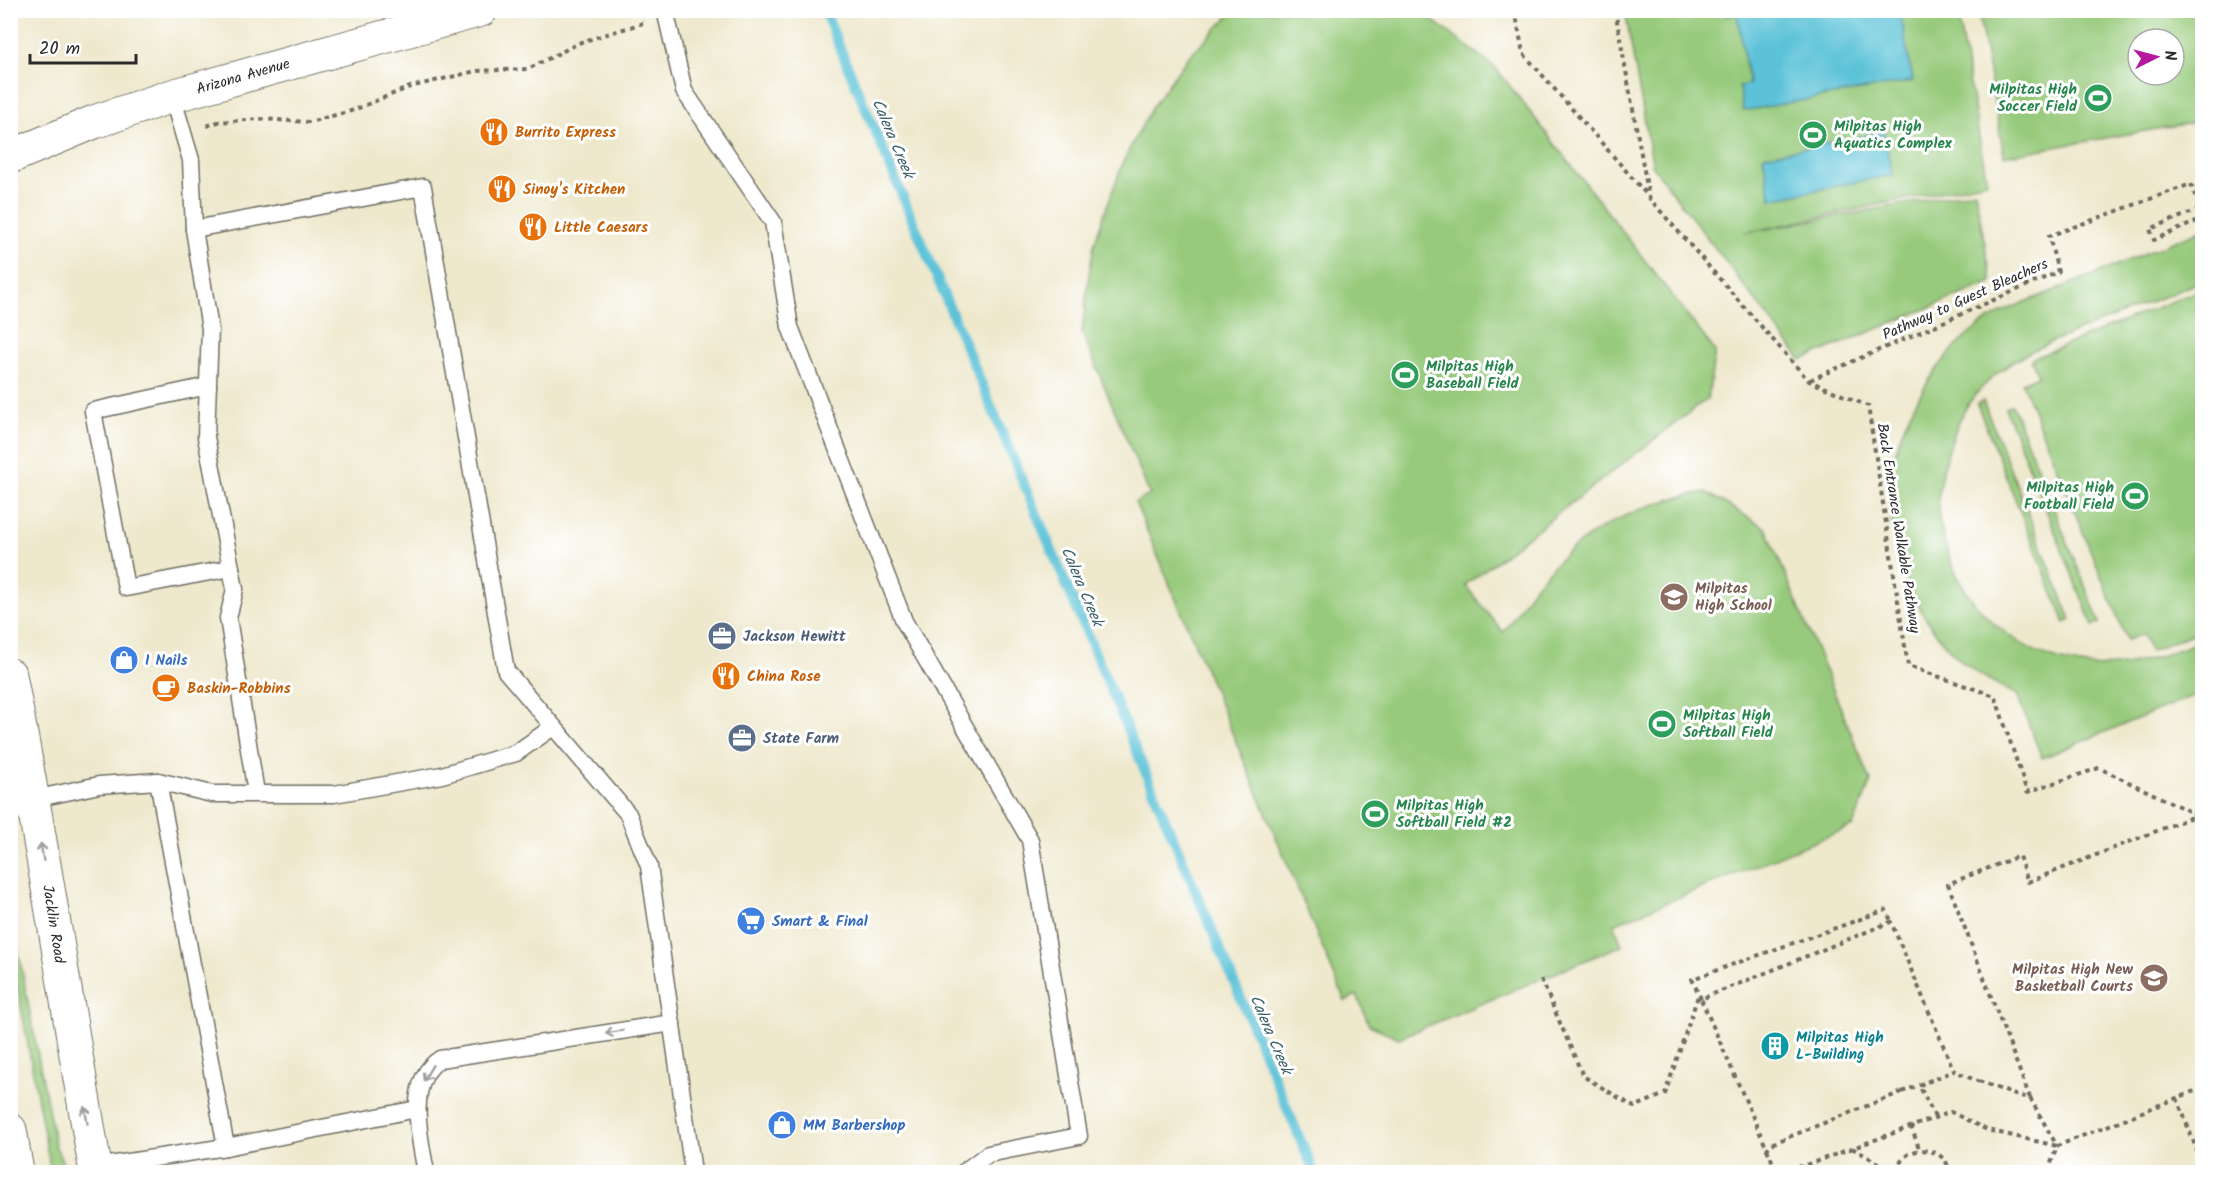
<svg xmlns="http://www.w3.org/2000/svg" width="2213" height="1183" viewBox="0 0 2213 1183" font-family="Kalam,sans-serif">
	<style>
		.green { fill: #97ca7b; stroke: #617a53; stroke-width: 1.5; fill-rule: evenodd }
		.water { fill: #5bc2d8; stroke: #437682; stroke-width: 1.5 }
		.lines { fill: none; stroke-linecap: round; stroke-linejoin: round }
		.stream { stroke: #5bc2d8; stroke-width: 10 }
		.service-casing { stroke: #6f6d63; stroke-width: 19 }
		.minor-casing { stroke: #6f6d63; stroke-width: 35 }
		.secondary-casing { stroke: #6f6d63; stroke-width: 35 }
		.path { stroke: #6f6d63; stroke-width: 4; stroke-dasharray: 4.5 4.5; stroke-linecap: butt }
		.service { stroke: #fff; stroke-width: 16 }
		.minor { stroke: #fff; stroke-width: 33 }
		.secondary { stroke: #fff; stroke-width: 33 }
		.path-bridge { stroke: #6f6d63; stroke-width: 4; stroke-dasharray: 4.5 4.5; stroke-linecap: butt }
		.oneway { stroke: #a0a0a0 }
		.labels { text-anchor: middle; stroke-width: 6; stroke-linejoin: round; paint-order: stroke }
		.street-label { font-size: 15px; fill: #2b2b2b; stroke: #fff }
		.leisure-label { font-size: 15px; font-weight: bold; fill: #27864d; stroke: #fff; text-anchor: start }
		.food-label { font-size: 15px; font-weight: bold; fill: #c56008; stroke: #fff; text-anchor: start }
		.education-label { font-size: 15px; font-weight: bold; fill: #785e54; stroke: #fff; text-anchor: start }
		.service-label { font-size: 15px; font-weight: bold; fill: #4e5e75; stroke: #fff; text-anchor: start }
		.shop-label { font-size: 15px; font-weight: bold; fill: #366cbe; stroke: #fff; text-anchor: start }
		.culture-label { font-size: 15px; font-weight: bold; fill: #0d838f; stroke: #fff; text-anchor: start }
		.water-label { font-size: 16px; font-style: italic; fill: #3c6068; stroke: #fff }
	</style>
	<rect width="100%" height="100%" fill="#fff"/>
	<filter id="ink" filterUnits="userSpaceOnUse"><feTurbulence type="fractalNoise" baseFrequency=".0167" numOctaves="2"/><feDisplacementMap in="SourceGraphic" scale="12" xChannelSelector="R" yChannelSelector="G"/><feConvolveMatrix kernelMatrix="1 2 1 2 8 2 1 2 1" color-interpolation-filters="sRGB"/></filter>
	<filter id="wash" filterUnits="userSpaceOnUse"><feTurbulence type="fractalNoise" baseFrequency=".008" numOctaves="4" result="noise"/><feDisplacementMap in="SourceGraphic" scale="24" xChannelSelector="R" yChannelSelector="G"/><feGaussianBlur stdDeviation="1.35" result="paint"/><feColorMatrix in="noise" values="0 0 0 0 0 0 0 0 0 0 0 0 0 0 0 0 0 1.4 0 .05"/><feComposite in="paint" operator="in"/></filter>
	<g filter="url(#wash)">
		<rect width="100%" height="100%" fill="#eee8cc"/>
		<g class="green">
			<path d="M1234,11H1420L1496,68L1715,351L1708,398L1465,585L1503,632C1515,618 1524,599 1537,584C1580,531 1640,502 1706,492L1766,528L1871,781L1853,826L1614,924L1622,945L1399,1038L1369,1025L1357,995L1345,1001L1135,502L1150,495L1082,333L1089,274L1094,245L1103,217L1124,160L1138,133L1152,107L1188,57Z"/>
			<path d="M1625,11H1957L1987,182L1744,233L1975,191L1992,282L1801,360L1653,167Z"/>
			<path d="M1978,11H2202V121L2004,156ZM2138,39H2174V75H2138Z"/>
			<path d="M2202,230V281C2169,295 2135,308 2101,322C2055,340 2009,355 1976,394C1962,410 1953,434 1947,455C1941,472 1938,490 1938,509C1938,517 1941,527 1943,535C1957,605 2018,658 2088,666C2129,670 2166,655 2202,640V692L2042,758L2017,695C1996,684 1974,673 1956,656C1904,604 1880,527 1895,455C1900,430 1913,406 1926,385C1939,364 1954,346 1974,330C2001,309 2036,298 2068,285C2113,267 2157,248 2202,230Z"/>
			<path d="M2202,289V630L2150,651L2143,634L2127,640L2022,383L2038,376L2031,359Z"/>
			<path d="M1983,401L2071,620L2065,623L1977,404Z"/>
			<path d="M2012,405L2100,623L2093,626L2005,408Z"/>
			<path d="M10,907L55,1145L67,1172H51L11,951Z"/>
		</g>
		<g class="water">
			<path d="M1725,11H1900L1913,81L1743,111L1739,86L1749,84L1737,14L1726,16Z"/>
			<path d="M1884,132L1892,175L1771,199L1763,156Z"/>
		</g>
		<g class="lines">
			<path class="stream" d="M824,10L1314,1172"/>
		</g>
	</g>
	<g filter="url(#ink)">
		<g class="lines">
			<g class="service-casing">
				<g id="service">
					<path d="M665,10L684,91L773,222L790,327L904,621L1030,840L1079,1136L988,1154L964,1172"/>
					<path d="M172,96L191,160L194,229L210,329L206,437L235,589L228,618L256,793"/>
					<path d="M194,229L423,187L506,671L628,814L649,866L693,1172"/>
					<path d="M208,386L93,411L126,588L231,568"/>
					<path d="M158,781L226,1147"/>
					<path d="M34,799L99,785L158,781L212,794H334L442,775L516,753L553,727"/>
					<path d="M96,1167L226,1147L417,1109"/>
					<path d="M426,1172C420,1139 405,1081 440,1059L672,1023"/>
				</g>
			</g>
			<g class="minor-casing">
				<g id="minor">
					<path d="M10,157L94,122L172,96L481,10"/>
					<path d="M10,803L34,799"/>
				</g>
			</g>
			<g class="secondary-casing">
				<g id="secondary">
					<path d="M10,675C42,841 67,1007 96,1172"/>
					<path d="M10,1130L17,1172"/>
				</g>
			</g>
			<g class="path">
				<path d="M1515,10L1523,53L1648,196"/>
				<path d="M1615,10L1649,198L1809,381L1868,406L1908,666L1995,696L2027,792L2099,768L2197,815"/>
				<path d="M692,15L724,10"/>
				<path d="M207,126L218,122L260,119L309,122L351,111L410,87L476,71L528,69L581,42L643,23"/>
				<path d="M1810,380L2058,272L2049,236L2191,184L2200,209L2150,229L2154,240L2202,219"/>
				<path d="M1541,979L1583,1076L1634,1107L1665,1094L1699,993"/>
				<path d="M1701,999L1692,979L1886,910L1892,923"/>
				<path d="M1979,1081L2015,1095L2030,1098L2057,1146"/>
				<path d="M1902,1092L1771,1144L1767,1149L1701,999L1891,922L1954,1071L1980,1082"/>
				<path d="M2030,1098L1948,884L2019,856L2028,882L2202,813"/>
				<path d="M2177,1098L2202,1164"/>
				<path d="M1935,1117L1919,1085L1954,1071"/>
				<path d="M1911,1126L1920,1151"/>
				<path d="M1852,1148L1895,1172"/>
				<path d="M1767,1149L1777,1172"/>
				<path d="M1780,1172L1812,1163L1951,1112L1987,1130L2057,1146"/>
				<path d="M1898,1172C1898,1146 1943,1140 1950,1172"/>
				<path d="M2048,1172L2057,1146L2202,1088"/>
			</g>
			<use href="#service" class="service"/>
			<use href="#minor" class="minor"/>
			<use href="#secondary" class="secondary"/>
			<path class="path-bridge" d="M1902,1092L1937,1078"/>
		</g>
		<defs><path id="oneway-shaft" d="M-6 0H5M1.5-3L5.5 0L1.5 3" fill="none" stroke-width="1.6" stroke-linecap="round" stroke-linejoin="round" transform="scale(1.5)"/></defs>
		<g class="oneway">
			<use href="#oneway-shaft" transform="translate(42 852) rotate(-99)"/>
			<use href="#oneway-shaft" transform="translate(614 1032) rotate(171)"/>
			<use href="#oneway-shaft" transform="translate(428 1073) rotate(120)"/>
			<use href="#oneway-shaft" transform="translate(86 1115) rotate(-100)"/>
		</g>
	</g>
	<defs>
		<g id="stadium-disc" transform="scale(1.5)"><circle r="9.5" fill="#2e9e5b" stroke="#fff"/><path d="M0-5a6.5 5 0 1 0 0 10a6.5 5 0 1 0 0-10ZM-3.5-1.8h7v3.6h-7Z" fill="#fff"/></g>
		<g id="restaurant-disc" transform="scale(1.5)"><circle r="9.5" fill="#e8710a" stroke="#fff"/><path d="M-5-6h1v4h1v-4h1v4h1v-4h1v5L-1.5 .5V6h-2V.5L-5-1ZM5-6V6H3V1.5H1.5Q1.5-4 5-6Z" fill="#fff"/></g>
		<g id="school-disc" transform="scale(1.5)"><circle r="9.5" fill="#8d6e63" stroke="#fff"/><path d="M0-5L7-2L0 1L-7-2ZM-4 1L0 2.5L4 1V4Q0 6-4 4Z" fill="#fff"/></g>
		<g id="office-disc" transform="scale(1.5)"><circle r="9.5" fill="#5c6f8a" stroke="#fff"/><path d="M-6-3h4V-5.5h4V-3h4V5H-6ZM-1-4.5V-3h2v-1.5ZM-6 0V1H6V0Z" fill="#fff"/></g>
		<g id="shop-disc" transform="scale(1.5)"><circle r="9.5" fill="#3f7fe0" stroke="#fff"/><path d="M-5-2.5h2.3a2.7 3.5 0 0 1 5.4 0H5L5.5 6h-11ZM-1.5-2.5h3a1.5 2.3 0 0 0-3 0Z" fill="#fff"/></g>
		<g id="cafe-disc" transform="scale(1.5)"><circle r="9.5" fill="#e8710a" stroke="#fff"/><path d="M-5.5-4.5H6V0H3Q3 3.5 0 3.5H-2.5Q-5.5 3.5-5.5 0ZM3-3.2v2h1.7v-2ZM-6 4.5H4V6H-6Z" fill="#fff"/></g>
		<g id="supermarket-disc" transform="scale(1.5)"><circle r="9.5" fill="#3f7fe0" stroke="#fff"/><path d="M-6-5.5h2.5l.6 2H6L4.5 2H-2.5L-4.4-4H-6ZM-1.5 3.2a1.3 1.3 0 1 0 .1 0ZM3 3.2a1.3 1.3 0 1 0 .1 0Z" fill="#fff"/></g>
		<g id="building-disc" transform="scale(1.5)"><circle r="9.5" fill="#0f9aa8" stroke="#fff"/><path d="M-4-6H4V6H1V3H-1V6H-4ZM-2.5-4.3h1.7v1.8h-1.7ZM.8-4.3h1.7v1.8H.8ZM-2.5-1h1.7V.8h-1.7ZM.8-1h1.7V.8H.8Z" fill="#fff"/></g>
	</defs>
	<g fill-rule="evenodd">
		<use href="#stadium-disc" x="2098" y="98"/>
		<use href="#restaurant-disc" x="494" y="132"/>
		<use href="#stadium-disc" x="1813" y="135"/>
		<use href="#restaurant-disc" x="502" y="189"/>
		<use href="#restaurant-disc" x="533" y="227"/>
		<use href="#stadium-disc" x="1405" y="375"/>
		<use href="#stadium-disc" x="2135" y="496"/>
		<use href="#school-disc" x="1674" y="597"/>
		<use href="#office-disc" x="722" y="636"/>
		<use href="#shop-disc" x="124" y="660"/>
		<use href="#restaurant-disc" x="726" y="676"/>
		<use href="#cafe-disc" x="166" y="688"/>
		<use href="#stadium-disc" x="1662" y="724"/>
		<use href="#office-disc" x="742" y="738"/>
		<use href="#stadium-disc" x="1375" y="814"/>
		<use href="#supermarket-disc" x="751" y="921"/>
		<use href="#school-disc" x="2154" y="978"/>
		<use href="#building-disc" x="1775" y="1046"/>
		<use href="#shop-disc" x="782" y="1125"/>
	</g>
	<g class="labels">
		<g class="street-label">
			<text transform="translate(243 76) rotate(-16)" y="5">Arizona Avenue</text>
			<text transform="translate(1965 299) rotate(-24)" y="5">Pathway to Guest Bleachers</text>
			<text transform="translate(1899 528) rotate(81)" y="5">Back Entrance Walkable Pathway</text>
			<text transform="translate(54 924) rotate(81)" y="5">Jacklin Road</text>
		</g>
		<g class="leisure-label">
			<text x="2077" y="94" text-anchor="end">Milpitas High<tspan x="2077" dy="17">Soccer Field</tspan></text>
			<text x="1834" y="131">Milpitas High<tspan x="1834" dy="17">Aquatics Complex</tspan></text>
			<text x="1426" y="371">Milpitas High<tspan x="1426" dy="17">Baseball Field</tspan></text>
			<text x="2114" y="492" text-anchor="end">Milpitas High<tspan x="2114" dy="17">Football Field</tspan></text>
			<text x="1683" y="720">Milpitas High<tspan x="1683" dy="17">Softball Field</tspan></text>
			<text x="1396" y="810">Milpitas High<tspan x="1396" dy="17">Softball Field #2</tspan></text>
		</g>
		<g class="food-label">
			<text x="515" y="137">Burrito Express</text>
			<text x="523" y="194">Sinoy's Kitchen</text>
			<text x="554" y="232">Little Caesars</text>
			<text x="747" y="681">China Rose</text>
			<text x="187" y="693">Baskin-Robbins</text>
		</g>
		<g class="education-label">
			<text x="1695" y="593">Milpitas<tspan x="1695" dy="17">High School</tspan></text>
			<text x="2133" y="974" text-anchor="end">Milpitas High New<tspan x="2133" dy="17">Basketball Courts</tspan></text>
		</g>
		<g class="service-label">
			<text x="743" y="641">Jackson Hewitt</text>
			<text x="763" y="743">State Farm</text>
		</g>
		<g class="shop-label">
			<text x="145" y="665">I Nails</text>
			<text x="772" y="926">Smart &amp; Final</text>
			<text x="803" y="1130">MM Barbershop</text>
		</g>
		<g class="culture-label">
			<text x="1796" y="1042">Milpitas High<tspan x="1796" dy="17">L-Building</tspan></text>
		</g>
		<g class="water-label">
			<text transform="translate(894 138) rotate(67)" y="6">Calera Creek</text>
			<text transform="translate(1083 586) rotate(67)" y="6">Calera Creek</text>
			<text transform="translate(1272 1034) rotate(67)" y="6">Calera Creek</text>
		</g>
	</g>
	<rect width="2213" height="1183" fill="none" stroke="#fff" stroke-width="36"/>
	<g transform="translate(2156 57) rotate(84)"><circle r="28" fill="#ffffff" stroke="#aaaaaa" stroke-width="1.5"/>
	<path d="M0-4.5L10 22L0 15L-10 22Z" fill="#b5179e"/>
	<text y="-9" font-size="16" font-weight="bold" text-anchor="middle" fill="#2b2b2b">N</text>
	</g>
	<path d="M30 54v9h106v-9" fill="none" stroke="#2b2b2b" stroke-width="3"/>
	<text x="39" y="54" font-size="18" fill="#2b2b2b" stroke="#ffffff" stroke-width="4.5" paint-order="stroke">20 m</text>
</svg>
